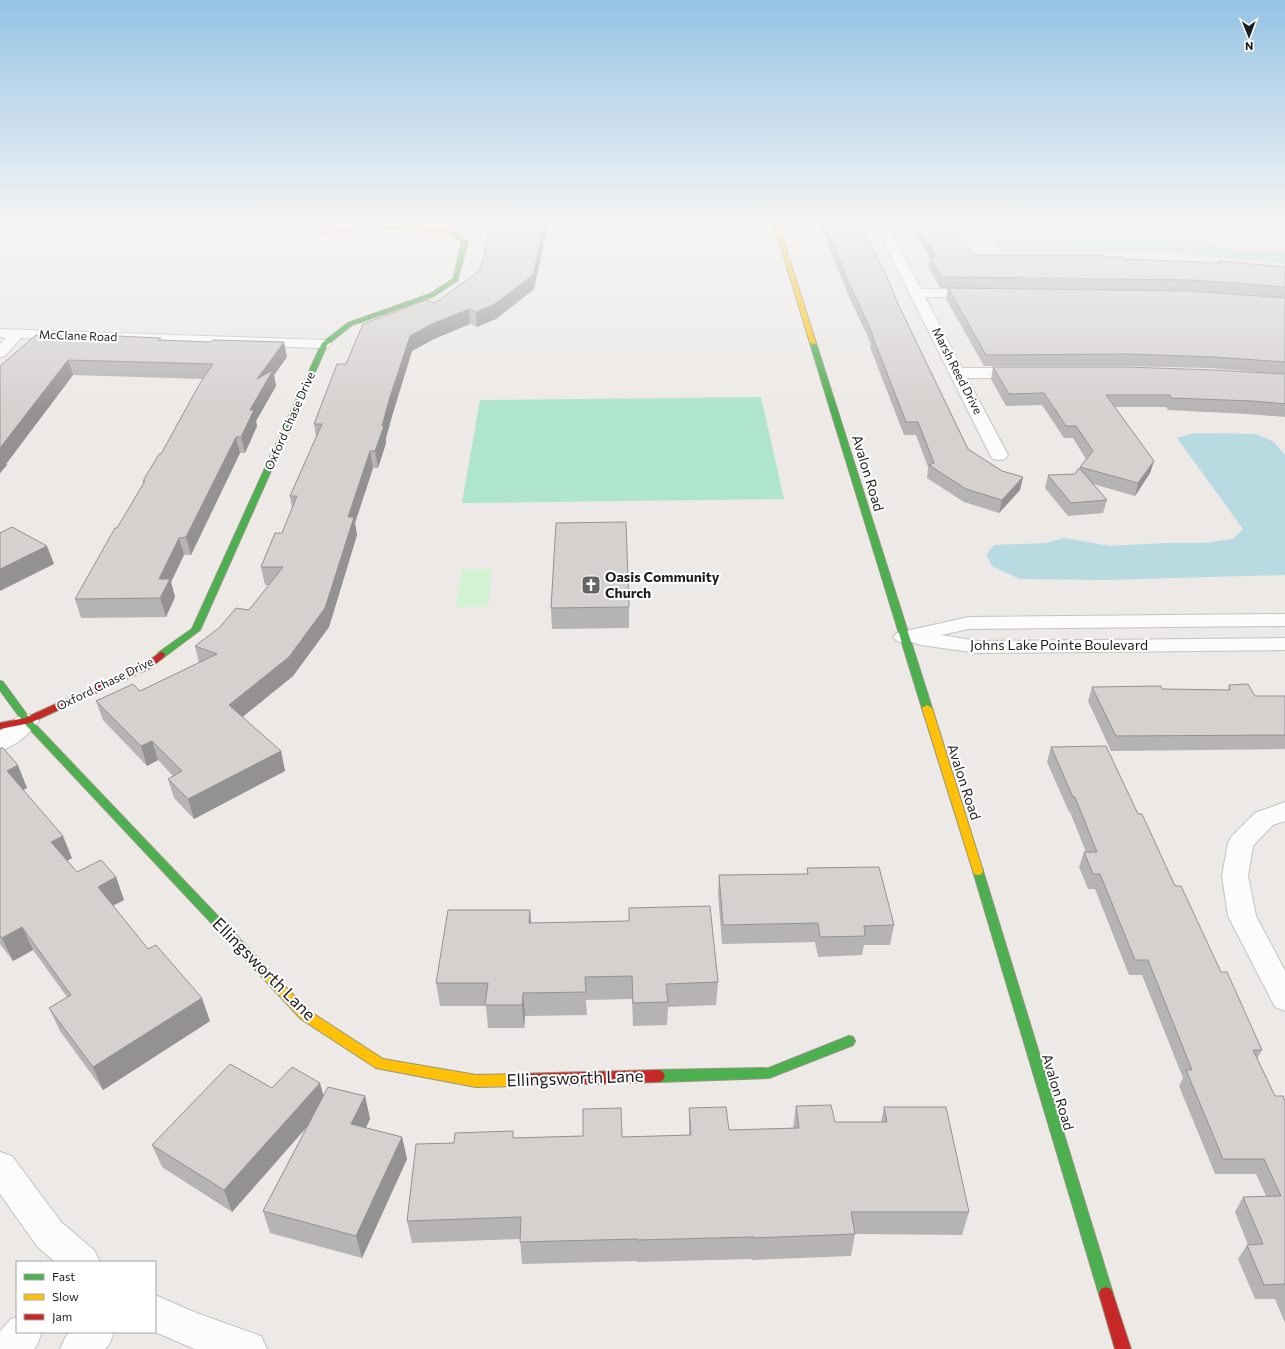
<svg xmlns="http://www.w3.org/2000/svg" width="1285" height="1349" viewBox="0 0 1285 1349" font-family="Commissioner,sans-serif">
	<style>
		.park { fill: #d2f3d1 }
		.pitch { fill: #afe5cc }
		.water { fill: #b8dae1 }
		.lines { fill: none; stroke-linecap: round; stroke-linejoin: round }
		.street-casing { stroke: #c4c3c2; stroke-width: 2 }
		.fast-casing { stroke: #96967d; stroke-width: 2 }
		.slow-casing { stroke: #96967d; stroke-width: 2 }
		.jam-casing { stroke: #96967d; stroke-width: 2 }
		.street { fill: #fcfcfb; fill-rule: evenodd }
		.fast { fill: #4caf50; fill-rule: evenodd }
		.slow { fill: #ffc107; fill-rule: evenodd }
		.jam { fill: #c62828; fill-rule: evenodd }
		.wall { fill: #b6b4b2 }
		.shaded-wall { fill: #949291 }
		.building { fill: #d4d1cf; stroke: #949291 }
		.labels { text-anchor: middle; stroke-width: 4; stroke-linejoin: round; paint-order: stroke }
		.far-street-label { font-size: 12px; fill: #1d1d1d; stroke: #fff }
		.street-label { font-size: 14px; fill: #1d1d1d; stroke: #fff }
		.poi-label { font-size: 14px; font-weight: bold; fill: #1d1d1d; stroke: #fff; text-anchor: start }
		.near-street-label { font-size: 17px; fill: #1d1d1d; stroke: #fff }
	</style>
	<rect width="100%" height="100%" fill="#ece9e6"/>
	<path class="park" d="M462,569H492L488,607H456Z"/>
	<path class="pitch" d="M761,397L784,499L462,503L480,400Z"/>
	<g class="water">
		<path d="M1147,230L1192,231L1199,235L1207,243L1222,248L1236,250H1285V264L1169,253L1006,251L996,247L992,232Z"/>
		<path d="M1195,433L1256,434L1274,442L1285,455V575L1104,580L1020,579L993,567L986,555L994,545L1046,543L1064,538L1110,546L1164,543H1204L1233,539L1243,529L1177,438Z"/>
	</g>
	<g class="lines">
		<g class="street-casing">
			<g id="street">
				<path d="M875,224H887L921,289H976L981,290L983,293L981,296L976,297H925L962,368H1022L1027,370L1030,373L1027,376L1022,378H967L1008,455L1005,459L999,460L993,459L990,455Z"/>
				<path d="M0,329L324,340L329,341L331,344L329,347L324,348L21,338L5,356L0,357V344L6,338L0,337Z"/>
				<path d="M1285,614V626L969,629L941,635L978,641L1285,638V650L978,653L921,645L914,643L912,642L904,643L897,641L893,637L897,633L969,617Z"/>
				<path d="M27,714L35,716L39,721C31,733 14,747 0,751V731L19,716Z"/>
				<path d="M1285,802V821L1273,825L1253,846L1248,876L1256,916L1285,971V1011L1275,1007L1228,916L1222,876L1228,843L1232,836L1255,813Z"/>
				<path d="M0,1152L12,1156L61,1222L94,1250L100,1262H55L37,1246L0,1194Z"/>
				<path d="M155,1295L194,1312L261,1336L267,1349H195L155,1332Z"/>
				<path d="M17,1317V1332H42L37,1345L34,1349H0V1331L11,1319Z"/>
				<path d="M70,1332H114L109,1345L105,1349H60L66,1336Z"/>
			</g>
		</g>
		<g class="fast-casing">
			<g id="fast">
				<path d="M452,233H456L468,242L457,281L434,296L352,325L327,345L200,630L164,657H158L157,655L158,653L192,629L322,343L348,323L430,294L453,279L462,242L452,235Z"/>
				<path d="M811,342L816,343L932,708L930,710H924L922,708L810,343Z"/>
				<path d="M0,681L3,682L30,719L272,973L274,976L272,979L268,981L264,979L24,723L0,690Z"/>
				<path d="M978,867L982,868L983,871L1113,1294L1111,1299L1106,1301L1101,1299L1099,1294L973,871L974,868Z"/>
				<path d="M849,1036L853,1037L855,1041L853,1045L769,1078L659,1082L655,1080L653,1076L655,1072L659,1070L769,1068Z"/>
			</g>
		</g>
		<g class="slow-casing">
			<g id="slow">
				<path d="M774,224H778L816,343L815,344L810,343Z"/>
				<path d="M386,226C404,226 442,225 456,234L454,235C409,226 363,227 318,235L316,234L350,228Z"/>
				<path d="M927,705L932,708L983,871L982,874L978,875L974,874L973,871L922,708Z"/>
				<path d="M268,971L272,973L309,1011L383,1059L476,1075L515,1074L520,1076L521,1080L520,1084L515,1086L476,1087L376,1068L301,1019L264,979L262,976L264,973Z"/>
			</g>
		</g>
		<g class="jam-casing">
			<g id="jam">
				<path d="M161,652L164,653L165,655L164,657L150,668L30,723L0,729V723L25,718L144,664Z"/>
				<path d="M659,1070L663,1072L665,1076L663,1080L659,1082L515,1086L510,1084L509,1080L510,1076L515,1074Z"/>
				<path d="M1106,1287L1111,1289L1113,1294L1131,1349H1115L1099,1294L1101,1289Z"/>
			</g>
		</g>
		<use href="#street" class="street"/>
		<use href="#fast" class="fast"/>
		<use href="#slow" class="slow"/>
		<use href="#jam" class="jam"/>
	</g>
	<g class="wall">
		<path d="M820,224H862L870,244L898,304L968,449L1002,471L1023,477L1020,490L999,513L964,502L927,478L928,467L916,435H904L870,347L871,344L846,290Z"/>
		<path d="M909,224H951L974,255L1103,257L1122,259L1218,263L1219,261L1285,267V374L1210,368L1123,366H984L946,299L948,288H940L928,267L930,258Z"/>
		<path d="M546,233L534,289L496,319L477,327L470,324L434,339L412,351L392,416L386,438V443L378,468H373L355,523L357,535L329,627L293,676L242,717L281,751L285,771L194,819L174,798L168,779L173,776L158,760L147,766L103,720L96,701L140,691L199,663L195,646L249,610L269,585H265L261,567L282,533L292,508L290,496L316,437L314,424L346,364L435,303Z"/>
		<path d="M161,340L287,357L274,375L276,386L256,421L257,426L245,453H240L191,555H184L171,582L175,597L166,617L81,618L75,599L143,484V481L161,454L203,379L73,375L6,464L7,465L0,473V366Z"/>
		<path d="M993,367L1285,374V417L1248,414L1168,410L1166,407H1114L1154,461L1150,473L1135,496L1093,484L1107,500L1103,513L1068,516L1045,488L1048,475L1075,474L1080,469V467L1086,459L1073,438H1064L1042,405L1006,406L991,379Z"/>
		<path d="M629,607V628L552,629L551,608Z"/>
		<path d="M1229,685L1255,696H1285V749L1111,751L1088,701L1092,687L1162,689L1228,690Z"/>
		<path d="M1051,747L1138,814L1262,1050L1257,1059L1275,1096L1285,1101V1323L1275,1299H1255L1238,1259L1247,1245H1248L1235,1212L1243,1197L1266,1196L1256,1174H1215L1179,1086L1183,1078L1142,975H1129L1095,889H1088L1079,867L1084,852H1086L1070,812H1069L1047,762Z"/>
		<path d="M0,749L27,788L23,790L72,858L67,861L77,872L116,877L124,900L113,906L148,949L210,1021L103,1090L60,1031L49,1008L67,997L33,950L13,961L0,944Z"/>
		<path d="M807,868L894,925L890,945H864L862,955L818,957L815,942L722,944L718,894L719,875L807,874Z"/>
		<path d="M629,908L718,982L716,1005L668,1007L667,1025L633,1026L632,999L586,1000L587,1015L525,1016L524,1028H488L486,1006H440L436,983L531,923L629,921Z"/>
		<path d="M272,1088L323,1096H365L370,1119L366,1128L402,1137L407,1159L362,1258L270,1233L263,1211L307,1127L232,1212L162,1167L152,1145Z"/>
		<path d="M796,1106L835,1122H881L884,1107L969,1212L962,1235L855,1234L851,1256L752,1260V1259L637,1262V1261L522,1264L520,1239L412,1243L407,1221L454,1143L514,1138L622,1137L689,1135V1108L729,1130L793,1128Z"/>
	</g>
	<g class="shaded-wall">
		<path d="M544,224H547L546,233L534,289L496,319L477,327L476,312Z"/>
		<path d="M469,309L470,324L434,339L412,351L392,416L386,438V443L378,468L375,451L389,400L410,336L432,324Z"/>
		<path d="M284,342L287,357L274,375L276,386L256,421L257,426L245,453L241,437L250,410L257,379Z"/>
		<path d="M68,360L73,375L6,464L7,465L0,473V448Z"/>
		<path d="M236,437L240,453L191,555L186,537Z"/>
		<path d="M370,451L373,468L355,523L357,535L329,627L293,676L234,724L229,705L348,517Z"/>
		<path d="M1154,461L1150,473L1135,496L1138,483Z"/>
		<path d="M1023,477L1020,490L999,513L1002,500Z"/>
		<path d="M179,538L184,555L171,582L175,597L166,617L160,598L159,579Z"/>
		<path d="M47,546L54,564L0,591V569Z"/>
		<path d="M152,741L158,760L147,766L141,746Z"/>
		<path d="M281,751L285,771L194,819L188,799Z"/>
		<path d="M18,765L27,788L17,793L7,771Z"/>
		<path d="M63,836L72,858L61,864L51,842Z"/>
		<path d="M116,877L124,900L106,909L98,887Z"/>
		<path d="M530,910L532,933L529,923Z"/>
		<path d="M22,927L33,950L13,961L2,938Z"/>
		<path d="M523,993L525,1016L524,1028L522,1005Z"/>
		<path d="M202,998L210,1021L103,1090L93,1067Z"/>
		<path d="M320,1083L326,1105L232,1212L224,1190Z"/>
		<path d="M365,1096L370,1119L357,1146L351,1124Z"/>
		<path d="M402,1137L407,1159L362,1258L356,1236Z"/>
	</g>
	<g class="building">
		<path d="M490,224H544L533,275L495,304L476,312L469,309L432,324L410,336L389,400L382,426H384L375,451H370L348,517H354L325,608L289,657L229,705L281,751L188,799L168,779L182,771L152,741L141,746L96,701L133,684L140,691L217,654L195,646L219,628L236,608L249,610L283,567H261L275,533H282L297,496H290L322,424H314L337,364H346L363,324L426,300L435,303L479,271L484,258Z"/>
		<path d="M825,224H862L870,244L886,274L898,304L968,449L1002,471L1023,477L1002,500L966,489L929,465L934,463L918,422H906L872,335H873L847,279Z"/>
		<path d="M916,224H951L974,255H1102L1103,257H1121L1122,259L1220,263L1219,261L1285,267V287L1191,280L941,277L930,257H936Z"/>
		<path d="M948,288L1191,291L1285,298V362L1214,357L1126,354L986,355Z"/>
		<path d="M36,335L115,338L117,336L161,338L158,340L211,342L213,340L284,342L257,379L273,370L250,410H254L241,437H236L186,537L179,538L159,579H170L160,598L75,599L115,528H117L145,481H143L159,454H161L199,385L213,364L68,360L0,448V366Z"/>
		<path d="M993,367H1126L1213,370L1285,374V404L1252,401L1171,398L1170,395H1106L1154,461L1138,483L1080,467L1093,451L1076,426H1066L1044,393L1009,394Z"/>
		<path d="M1079,468L1107,500L1071,503L1048,475L1075,474Z"/>
		<path d="M626,522L629,607L551,608L556,523Z"/>
		<path d="M12,527L47,546L0,569V533Z"/>
		<path d="M1248,684L1255,696H1285V735L1116,736L1092,687L1161,686L1162,689L1230,690L1229,685Z"/>
		<path d="M1106,746L1138,814H1142L1175,886H1181L1221,972H1227L1262,1050H1253L1275,1096H1283L1285,1101V1285V1284L1264,1285L1247,1245L1263,1244L1243,1197L1281,1196L1264,1159H1223L1186,1070H1192L1148,960H1135L1100,874H1093L1084,852H1097L1075,797H1073L1051,747Z"/>
		<path d="M2,747L18,765L7,771L63,836L51,842L77,872L101,860L116,877L98,887L148,949L156,945L202,998L93,1067L49,1008L71,995L22,927L2,938L0,936V749Z"/>
		<path d="M879,867L894,925L864,926L865,936L820,937L818,923L723,925L719,875L808,874L807,868Z"/>
		<path d="M710,906L718,982L666,984L668,1002L633,1003L632,976L585,977L586,992L523,993L522,1005H485L488,983H436L448,910H530L529,923L629,921V908Z"/>
		<path d="M230,1064L272,1088L292,1067L320,1083L224,1190L152,1145Z"/>
		<path d="M328,1087L365,1096L351,1124L402,1137L356,1236L263,1211Z"/>
		<path d="M831,1105L835,1122H887L884,1107H946L969,1212H851L855,1234L754,1238V1237L637,1240V1239L520,1242L521,1217L407,1221L416,1144L454,1143L455,1133L513,1131V1138L583,1136V1109L621,1108L622,1137L691,1135L689,1108L726,1107L729,1130L799,1128L796,1106Z"/>
	</g>
	<linearGradient id="sky" x2="0" y2="1"><stop stop-color="#95c3e5"/><stop offset="0.54" stop-color="#f6f5f4"/><stop offset="1" stop-color="#f6f5f4" stop-opacity="0"/></linearGradient>
	<rect width="1285" height="413" fill="url(#sky)"/>
	<defs>
		<g id="church-square" transform="scale(1)"><rect x="-9" y="-9" width="18" height="18" rx="4" fill="#656463" stroke="#fff"/><path d="M-1.2-6h2.4v3.5h3.3v2.4h-3.3V6h-2.4V-.1h-3.3v-2.4h3.3Z" fill="#fff"/></g>
	</defs>
	<g fill-rule="evenodd">
		<use href="#church-square" x="591" y="585"/>
	</g>
	<g class="labels">
		<g class="far-street-label">
			<text transform="translate(78 336) rotate(2)" y="4">McClane Road</text>
			<text transform="translate(957 371) rotate(63)" y="4">Marsh Reed Drive</text>
			<text transform="translate(290 421) rotate(-66)" y="4">Oxford Chase Drive</text>
			<text transform="translate(105 684) rotate(-26)" y="4">Oxford Chase Drive</text>
		</g>
		<g class="street-label">
			<text transform="translate(868 473) rotate(73)" y="5">Avalon Road</text>
			<text x="1059" y="650">Johns Lake Pointe Boulevard</text>
			<text transform="translate(964 782) rotate(72)" y="5">Avalon Road</text>
			<text transform="translate(1058 1092) rotate(73)" y="5">Avalon Road</text>
		</g>
		<g class="poi-label">
			<text x="605" y="582">Oasis Community<tspan x="605" dy="16">Church</tspan></text>
		</g>
		<g class="near-street-label">
			<text transform="translate(264 969) rotate(45)" y="6">Ellingsworth Lane</text>
			<text transform="translate(575 1078) rotate(-2)" y="6">Ellingsworth Lane</text>
		</g>
	</g>
	<rect x="16" y="1261" width="140" height="72" fill="#ffffff" stroke="#a5a5a5"/>
	<rect x="24" y="1274" width="20" height="6" fill="#4caf50" stroke="#a5a5a5"/>
	<text x="52" y="1281" font-size="12" fill="#1d1d1d">Fast</text>
	<rect x="24" y="1294" width="20" height="6" fill="#ffc107" stroke="#a5a5a5"/>
	<text x="52" y="1301" font-size="12" fill="#1d1d1d">Slow</text>
	<rect x="24" y="1314" width="20" height="6" fill="#c62828" stroke="#a5a5a5"/>
	<text x="52" y="1321" font-size="12" fill="#1d1d1d">Jam</text>
	<g transform="translate(1249 36) rotate(179)" stroke="#ffffff" stroke-width="3" paint-order="stroke">
	<path d="M0-3L7 15L0 10L-7 15Z" fill="#1d1d1d"/>
	<text y="-6" font-size="11" font-weight="bold" text-anchor="middle" fill="#1d1d1d">N</text>
	</g>
</svg>
